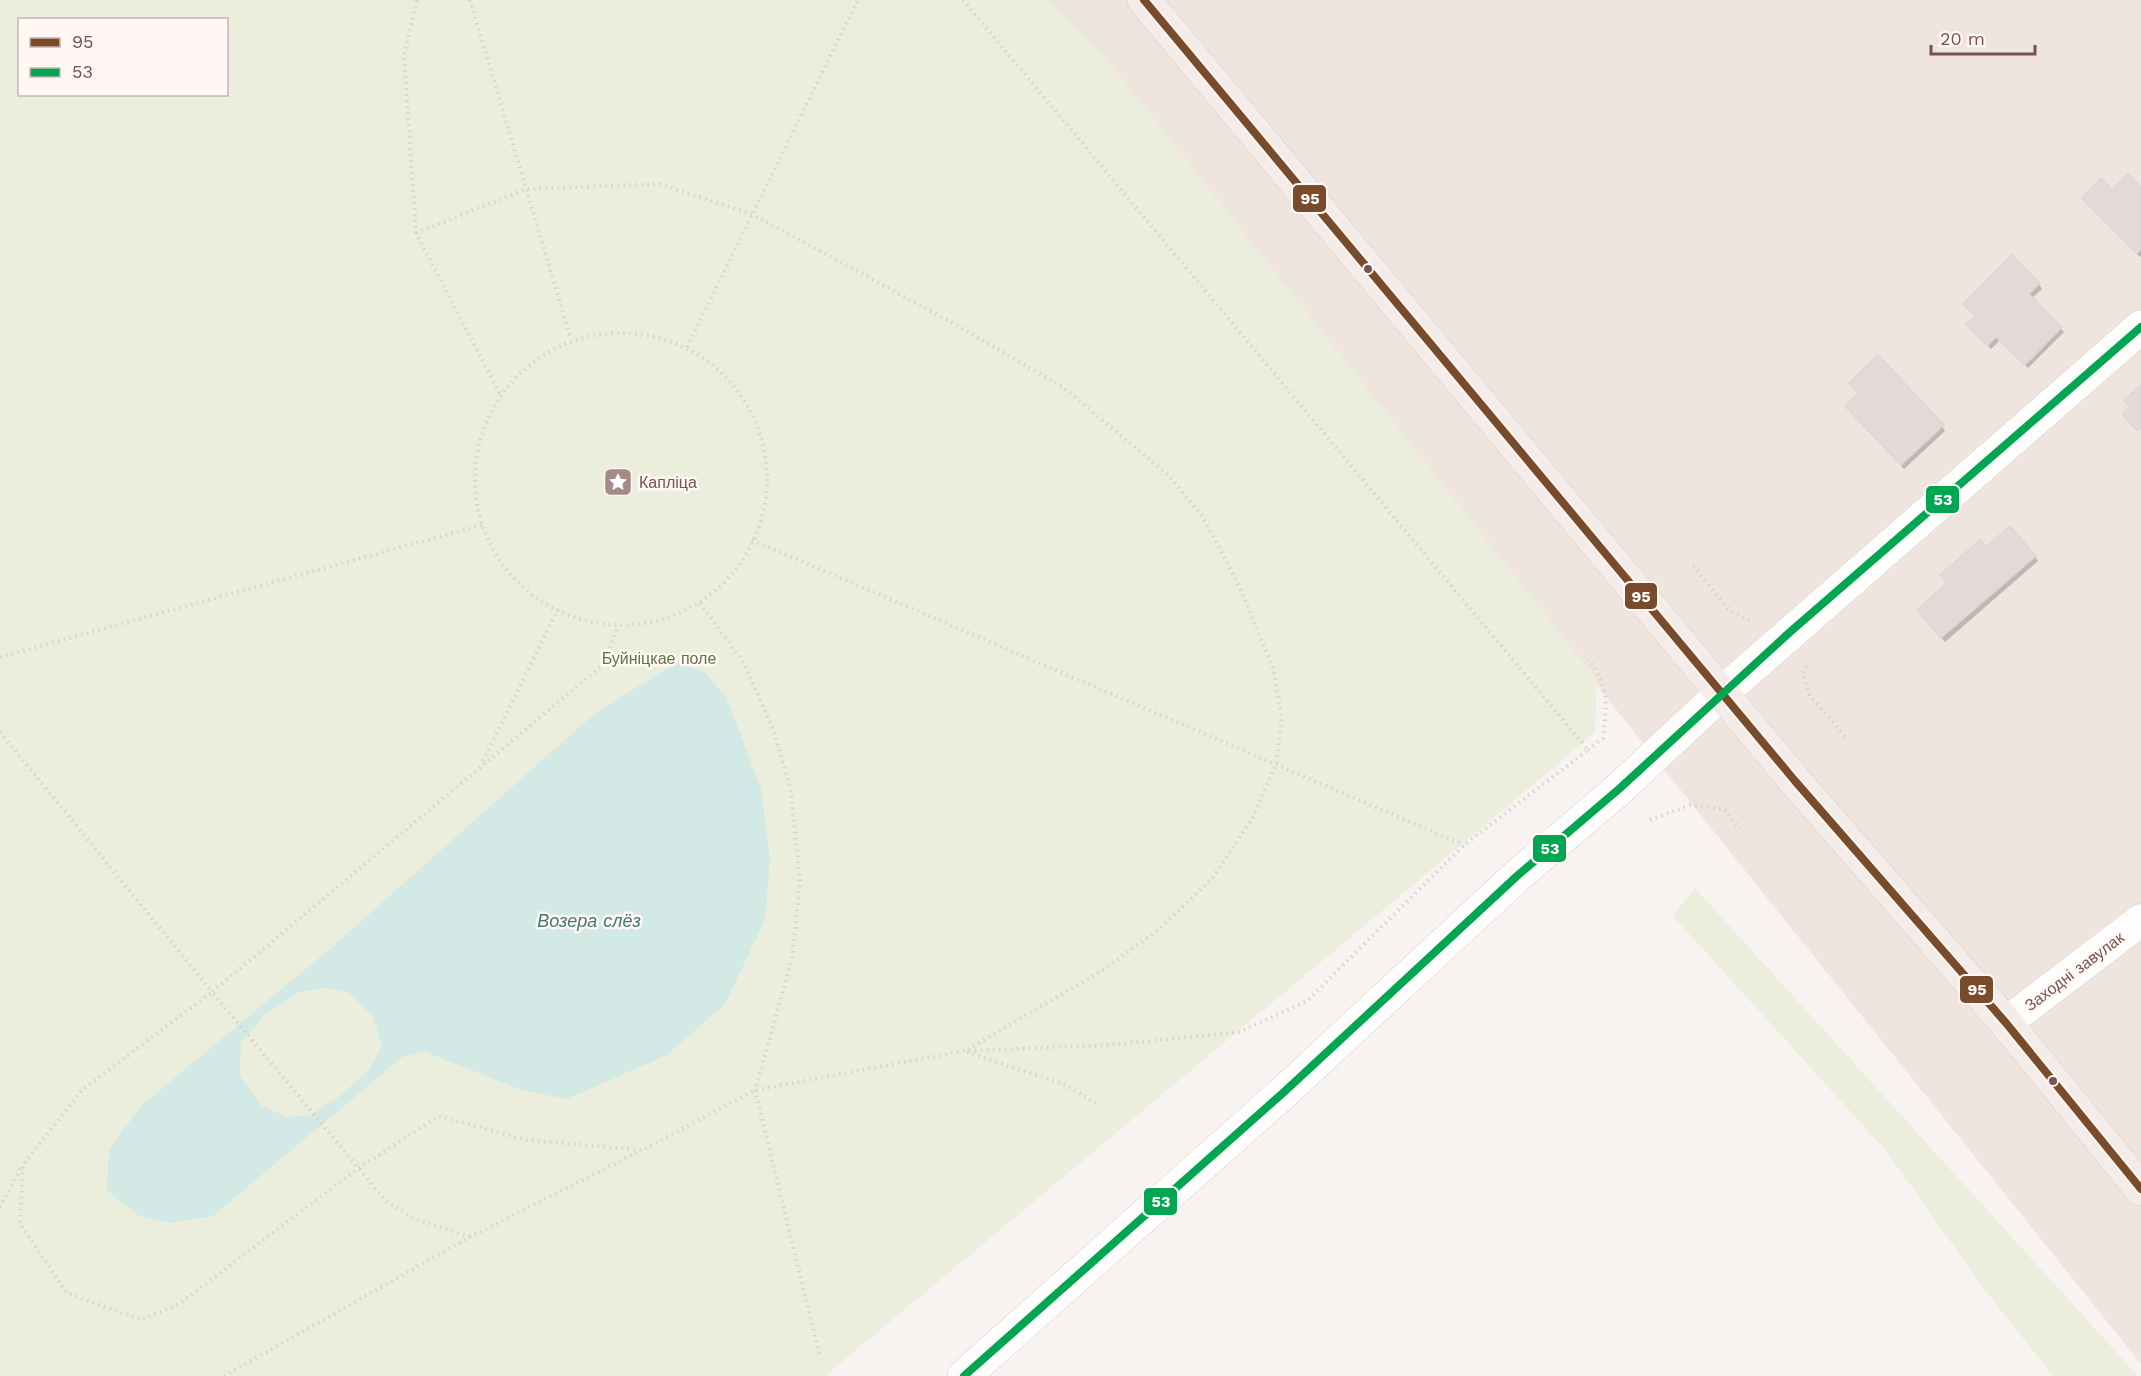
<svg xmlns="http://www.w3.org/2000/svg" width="2141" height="1376" viewBox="0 0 2141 1376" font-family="'Work Sans',sans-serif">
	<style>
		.residential { fill: #f0e4df }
		.green { fill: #ebeedc; fill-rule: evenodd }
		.water { fill: #d2e9e5; fill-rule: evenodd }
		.shadow { fill: #0003 }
		.building { fill: #e5d9d8; stroke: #e1d5d3; stroke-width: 1.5 }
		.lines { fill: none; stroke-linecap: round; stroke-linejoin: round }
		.minor-casing { stroke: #d8cfcc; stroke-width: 33 }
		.tertiary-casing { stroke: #d8cfcc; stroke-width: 34 }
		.secondary-casing { stroke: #d9d0ce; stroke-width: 34 }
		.primary-casing { stroke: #d9cfcc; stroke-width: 34 }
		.path { stroke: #dad1d1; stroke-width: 4; stroke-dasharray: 1.5 4.5; stroke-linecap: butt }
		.minor { stroke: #fefdfd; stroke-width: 32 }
		.tertiary { stroke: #fefdfd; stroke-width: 33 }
		.secondary { stroke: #fefdfd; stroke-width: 33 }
		.primary { stroke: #f3ece8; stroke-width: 33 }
		.bus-1-casing { stroke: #fef7f4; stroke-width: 12 }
		.bus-2-casing { stroke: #fef7f4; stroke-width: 12 }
		.bus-1 { stroke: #7a4b2a; stroke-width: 8 }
		.bus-2 { stroke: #00a651; stroke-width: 8 }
		.bus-dot { fill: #775350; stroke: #fef7f4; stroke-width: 2 }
		.labels { text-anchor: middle; stroke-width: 5; stroke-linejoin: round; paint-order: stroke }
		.poi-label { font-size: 16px; fill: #775350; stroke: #fef7f4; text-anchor: start }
		.park-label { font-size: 16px; fill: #617546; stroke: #fef7f4 }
		.street-label { font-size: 16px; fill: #775350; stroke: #fef7f4 }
		.water-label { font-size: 18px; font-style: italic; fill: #447a73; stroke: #fef7f4 }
		.line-badge { stroke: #fef7f4; stroke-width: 2 }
		.badge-label { font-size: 16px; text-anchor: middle; font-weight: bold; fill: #fff }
	</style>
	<rect width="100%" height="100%" fill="#f8f3f0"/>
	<path class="residential" d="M1047,0H2141V1365V1364Z"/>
	<g class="green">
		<path d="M0,0H1049L1101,52L1597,680L1595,733L825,1376H0ZM20,20H226V94H20Z"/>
		<path d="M1695,888L2138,1376H2053L1984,1289L1887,1152L1673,916Z"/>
	</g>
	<path class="water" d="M677,662L704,672L726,696L761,789L770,858L765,920L725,1004L667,1055L567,1099L521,1090L423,1051L402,1057L213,1216L171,1223L139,1216L107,1190L109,1150L141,1106L331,948L593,715ZM325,988L349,993L373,1017L382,1045L370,1069L340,1096L309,1116L286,1117L261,1105L240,1076L241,1042L265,1015L298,992Z"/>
	<g class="shadow">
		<path d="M2141,189V256L2140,257L2084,198Z"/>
		<path d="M2039,284L2042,289L2032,298L2064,332L2028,368L2000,340L1991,349L1968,325L1976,317L1968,308Z"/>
		<path d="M1851,384L1942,426L1945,431L1904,469L1850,411L1859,395Z"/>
		<path d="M1986,549L2035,557L2038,561L1945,642L1921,615Z"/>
	</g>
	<g class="building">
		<path d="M2128,174L2141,187V249L2137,253L2082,198L2101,178L2112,190Z"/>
		<path d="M2012,255L2040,283L2029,294L2062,327L2025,365L1996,337L1987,346L1966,324L1975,316L1963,304Z"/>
		<path d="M1878,355L1944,425L1901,465L1845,406L1858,394L1849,383Z"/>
		<path d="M2141,385V427L2137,431L2122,414L2130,407L2124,400Z"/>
		<path d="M2010,526L2036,556L1941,638L1917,610L1947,583L1940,575L1980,540L1986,547Z"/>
	</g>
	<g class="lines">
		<g class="minor-casing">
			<path id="minor" d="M2006,1023L2141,920"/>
		</g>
		<g class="tertiary-casing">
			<path id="tertiary" d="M1723,692L2141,327"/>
		</g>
		<g class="secondary-casing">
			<path id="secondary" d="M964,1376L1284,1092L1517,876L1619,789L1723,692"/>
		</g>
		<g class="primary-casing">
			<path id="primary" d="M1144,0L1795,781L2006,1023L2141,1189"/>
		</g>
		<g class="path">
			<path d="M417,0L404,55L416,233L501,396"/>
			<path d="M470,0L571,339"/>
			<path d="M416,233L526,189L660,184L754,215L960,327L1064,388L1168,475L1202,516L1237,581L1273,668L1282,719L1276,764L1253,817L1212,879L1158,930L1103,970L965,1051"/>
			<circle cx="621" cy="479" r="146"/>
			<path d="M687,347L858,0"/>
			<path d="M752,540L1464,845"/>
			<path d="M1693,566L1730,611L1753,621"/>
			<path d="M700,603L744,663L774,732L791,791L800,881L792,959L755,1090L820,1357"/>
			<path d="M0,657L482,525"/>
			<path d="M1807,667L1802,673L1809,694L1847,739"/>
			<path d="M0,732L212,992L605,663L617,628"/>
			<path d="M1588,750L1603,738C1607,701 1610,690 1588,659"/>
			<path d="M483,761L558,609"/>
			<path d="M1650,820L1690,805L1724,809L1740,829"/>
			<path d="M967,1052L1066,1085L1100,1106"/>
			<path d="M0,1207L21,1168"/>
			<path d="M470,1237L415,1219L386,1201L212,992L82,1090L23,1165L20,1224L67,1293L141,1320L179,1304L357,1169L439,1116L526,1140L643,1150L755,1090L964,1051L1108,1045L1239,1032L1307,1001L1464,845L1588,750L963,0"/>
			<path d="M224,1376L470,1237L640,1151"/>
		</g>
		<use href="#minor" class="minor"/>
		<use href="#tertiary" class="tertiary"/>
		<use href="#secondary" class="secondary"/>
		<use href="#primary" class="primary"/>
		<g class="bus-1-casing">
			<path id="bus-1" d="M1144,0L1795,781L2006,1023L2141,1189"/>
		</g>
		<g class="bus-2-casing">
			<path id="bus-2" d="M964,1376L1284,1092L1517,876L1619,789L1790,632L2141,327"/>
		</g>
		<use href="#bus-1" class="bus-1"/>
		<use href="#bus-2" class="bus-2"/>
	</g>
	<defs>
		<g id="sight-square" transform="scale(1.5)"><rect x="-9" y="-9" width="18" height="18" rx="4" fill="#a48b88" stroke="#fef7f4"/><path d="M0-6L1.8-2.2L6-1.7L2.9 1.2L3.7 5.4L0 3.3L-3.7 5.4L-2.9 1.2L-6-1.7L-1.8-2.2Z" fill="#fff"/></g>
	</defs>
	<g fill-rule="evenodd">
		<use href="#sight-square" x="618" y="482"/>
	</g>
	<g class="bus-dot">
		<circle cx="1368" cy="269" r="5"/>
		<circle cx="2053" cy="1081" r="5"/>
	</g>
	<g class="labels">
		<g class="poi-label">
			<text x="639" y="488">Капліца</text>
		</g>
		<g class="park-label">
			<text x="659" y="664">Буйніцкае поле</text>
		</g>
		<g class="street-label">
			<text transform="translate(2074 971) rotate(-37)" y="6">Заходні завулак</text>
		</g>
		<g class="water-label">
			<text x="589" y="927">Возера слёз</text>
		</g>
	</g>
	<g class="line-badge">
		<rect x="1292" y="184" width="35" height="29" rx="6" fill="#7a4b2a"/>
		<rect x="1925" y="485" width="35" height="29" rx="6" fill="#00a651"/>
		<rect x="1624" y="582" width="34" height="28" rx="6" fill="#7a4b2a"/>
		<rect x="1532" y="834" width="35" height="29" rx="6" fill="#00a651"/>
		<rect x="1959" y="975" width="35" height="29" rx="6" fill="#7a4b2a"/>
		<rect x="1143" y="1187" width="35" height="29" rx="6" fill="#00a651"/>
	</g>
	<g class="badge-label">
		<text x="1310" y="204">95</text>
		<text x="1943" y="505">53</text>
		<text x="1641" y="602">95</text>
		<text x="1550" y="854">53</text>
		<text x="1977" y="995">95</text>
		<text x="1161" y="1207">53</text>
	</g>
	<rect x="18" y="18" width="210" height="78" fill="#fef7f4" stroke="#c8b5b2" stroke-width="1.5"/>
	<rect x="30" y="38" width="30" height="9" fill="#7a4b2a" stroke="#c8b5b2" stroke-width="1.5"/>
	<text x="72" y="48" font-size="18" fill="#775350">95</text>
	<rect x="30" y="68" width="30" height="9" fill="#00a651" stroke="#c8b5b2" stroke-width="1.5"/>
	<text x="72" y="78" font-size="18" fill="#775350">53</text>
	<path d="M1931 45v9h104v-9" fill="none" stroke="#775350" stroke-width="3"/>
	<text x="1940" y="45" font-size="18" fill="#775350" stroke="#fef7f4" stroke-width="4.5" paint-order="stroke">20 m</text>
</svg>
